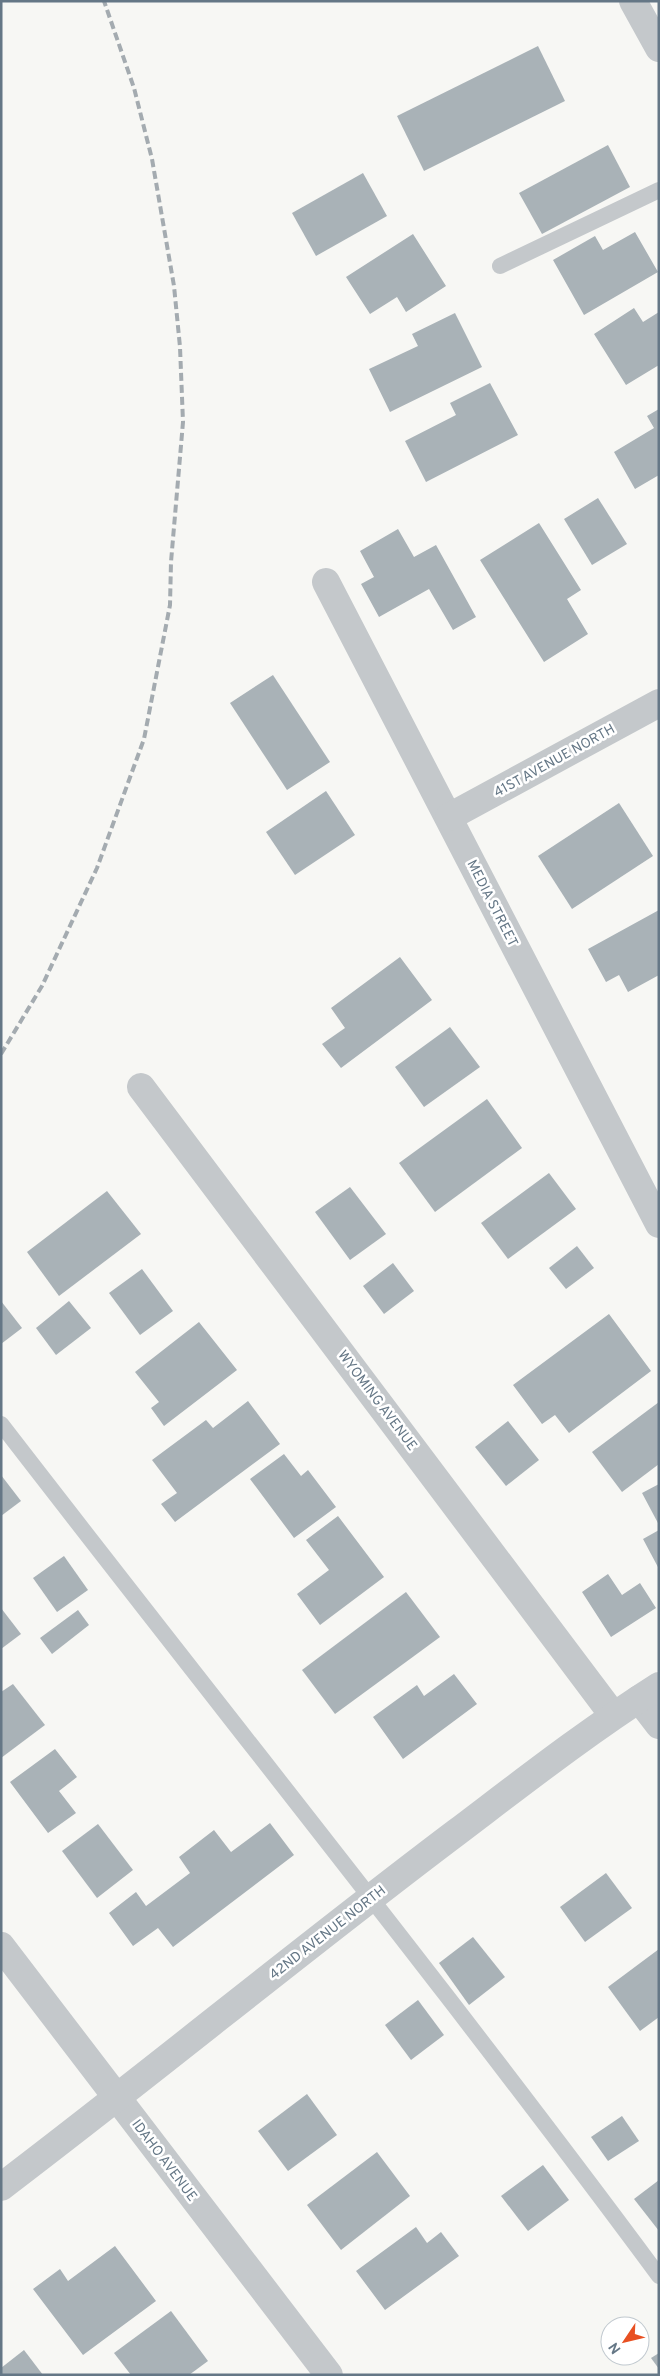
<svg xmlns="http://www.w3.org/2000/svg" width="660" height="2376" viewBox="0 0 660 2376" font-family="Overpass,sans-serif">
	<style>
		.building { fill: #a9b2b7 }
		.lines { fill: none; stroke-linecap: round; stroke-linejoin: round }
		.service { stroke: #c4c8cb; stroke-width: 16 }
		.minor { stroke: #c4c8cb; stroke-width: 28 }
		.rail { stroke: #a4abb0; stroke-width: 4; stroke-dasharray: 8 4; stroke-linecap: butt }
		.labels { text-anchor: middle; stroke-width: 5; stroke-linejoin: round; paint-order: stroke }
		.street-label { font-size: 14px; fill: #657786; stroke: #fff }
	</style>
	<rect width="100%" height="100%" fill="#f7f7f4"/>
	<g class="building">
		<path d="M538,46L565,101L424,171L397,116Z"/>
		<path d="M608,145L630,187L542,234L519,193Z"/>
		<path d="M363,173L387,216L316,256L292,213Z"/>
		<path d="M635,232L658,272L584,315L553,260L595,236L603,250Z"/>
		<path d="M413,234L446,286L406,312L397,297L370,314L346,277Z"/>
		<path d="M634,308L643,322L659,312V365L626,385L594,334Z"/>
		<path d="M455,313L482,367L390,412L369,369L418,346L412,334Z"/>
		<path d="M490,383L518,435L426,482L405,441L456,415L450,403Z"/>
		<path d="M659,409V475L635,489L614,452L654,428L647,416Z"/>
		<path d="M598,498L627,544L592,565L564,519Z"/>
		<path d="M539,523L581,590L567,599L588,634L544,662L480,560Z"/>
		<path d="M398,529L414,557L436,545L476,617L453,630L429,589L379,617L361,584L374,577L360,551Z"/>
		<path d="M273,675L330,762L287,790L230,703Z"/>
		<path d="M326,791L355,835L295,875L266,832Z"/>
		<path d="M619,803L653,856L572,909L538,856Z"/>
		<path d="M659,910V975L628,992L619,975L606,982L588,949Z"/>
		<path d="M400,957L432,1000L341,1068L322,1044L345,1028L331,1008Z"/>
		<path d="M450,1027L480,1067L424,1107L395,1067Z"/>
		<path d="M487,1099L522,1148L435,1212L399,1163Z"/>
		<path d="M549,1173L576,1209L508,1259L481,1223Z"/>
		<path d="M350,1187L386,1234L350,1260L315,1212Z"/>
		<path d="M107,1191L141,1234L59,1296L27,1252Z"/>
		<path d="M577,1246L594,1268L566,1289L549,1268Z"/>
		<path d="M393,1263L414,1291L384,1314L363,1286Z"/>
		<path d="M142,1269L173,1311L140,1335L109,1293Z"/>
		<path d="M1,1301L22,1328L1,1344Z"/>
		<path d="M69,1301L91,1328L56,1355L36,1328Z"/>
		<path d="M609,1314L651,1371L569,1433L555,1415L542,1424L513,1385Z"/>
		<path d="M199,1322L237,1370L164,1426L151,1408L159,1402L135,1372Z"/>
		<path d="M248,1401L280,1444L175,1522L161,1504L177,1493L152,1460L206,1420L213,1428Z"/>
		<path d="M659,1402V1464L622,1492L592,1452Z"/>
		<path d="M508,1421L539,1460L506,1486L475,1447Z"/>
		<path d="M284,1454L301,1476L308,1470L336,1507L294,1538L250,1479Z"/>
		<path d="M1,1475L21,1501L1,1516Z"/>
		<path d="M659,1484V1525L642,1493Z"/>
		<path d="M338,1516L384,1577L320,1625L297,1594L329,1570L306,1540Z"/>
		<path d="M659,1530V1569L643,1539Z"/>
		<path d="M64,1556L88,1590L57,1612L33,1578Z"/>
		<path d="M608,1574L622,1595L640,1583L656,1608L611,1637L582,1592Z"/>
		<path d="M406,1592L440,1637L335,1714L302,1670Z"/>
		<path d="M1,1608L21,1634L1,1649Z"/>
		<path d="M78,1610L89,1625L52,1654L40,1638Z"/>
		<path d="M454,1674L477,1704L403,1759L373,1717L417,1685L424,1696Z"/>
		<path d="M13,1684L45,1725L1,1758V1692Z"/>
		<path d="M55,1749L77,1777L59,1791L76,1813L48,1833L10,1782Z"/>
		<path d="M270,1823L294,1855L173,1947L158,1928L133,1946L109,1913L136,1892L146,1906L190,1873L179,1857L214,1830L231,1852Z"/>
		<path d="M98,1824L133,1870L97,1898L62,1851Z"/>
		<path d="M606,1873L632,1908L585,1942L560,1907Z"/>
		<path d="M473,1937L505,1977L469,2005L439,1963Z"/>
		<path d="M659,1949V2017L640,2031L608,1987Z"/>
		<path d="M418,2000L444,2035L411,2060L385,2025Z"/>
		<path d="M307,2094L337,2135L288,2171L258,2131Z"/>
		<path d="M622,2116L639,2141L608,2161L591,2137Z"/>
		<path d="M377,2152L410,2196L341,2250L307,2205Z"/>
		<path d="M543,2165L569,2200L528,2231L501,2196Z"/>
		<path d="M659,2180V2231L634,2199Z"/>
		<path d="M416,2227L427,2243L441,2232L459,2256L385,2310L356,2271Z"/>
		<path d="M115,2246L156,2301L83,2355L33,2289L60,2269L68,2281Z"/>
		<path d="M171,2311L208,2361L189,2375H131L114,2353Z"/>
		<path d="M24,2350L43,2375H1V2368Z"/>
		<path d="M659,2353V2369L651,2358Z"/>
	</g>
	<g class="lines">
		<g class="service">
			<path d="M500,266L659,190"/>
			<path d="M1,1424C220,1708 445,1987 659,2276"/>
		</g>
		<g class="minor">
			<path d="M633,1L659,48"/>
			<path d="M326,582L659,1224"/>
			<path d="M449,817L659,703"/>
			<path d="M141,1087L613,1715"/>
			<path d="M639,1699L659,1725"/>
			<path d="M1,1946L329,2375"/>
			<path d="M1,2187C155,2070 303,1948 457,1832C523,1782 588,1731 659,1686"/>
		</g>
		<path class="rail" d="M1,1054L42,986L97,868L144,739L170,605L171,562L183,422L180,347L174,286L152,159L134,88L104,1"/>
	</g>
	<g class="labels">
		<g class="street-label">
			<text transform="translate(554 760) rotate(-29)" y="5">41ST AVENUE NORTH</text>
			<text transform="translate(493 903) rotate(63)" y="5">MEDIA STREET</text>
			<text transform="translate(378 1400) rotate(53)" y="5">WYOMING AVENUE</text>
			<text transform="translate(327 1932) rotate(-38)" y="5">42ND AVENUE NORTH</text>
			<text transform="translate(165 2160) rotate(53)" y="5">IDAHO AVENUE</text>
		</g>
	</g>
	<rect width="660" height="2376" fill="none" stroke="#657786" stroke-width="5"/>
	<g transform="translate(625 2341) rotate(235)"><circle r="24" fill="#ffffff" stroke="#c1c9cf"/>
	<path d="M0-4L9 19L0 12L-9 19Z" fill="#e85022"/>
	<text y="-8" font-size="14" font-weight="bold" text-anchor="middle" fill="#657786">N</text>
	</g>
</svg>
